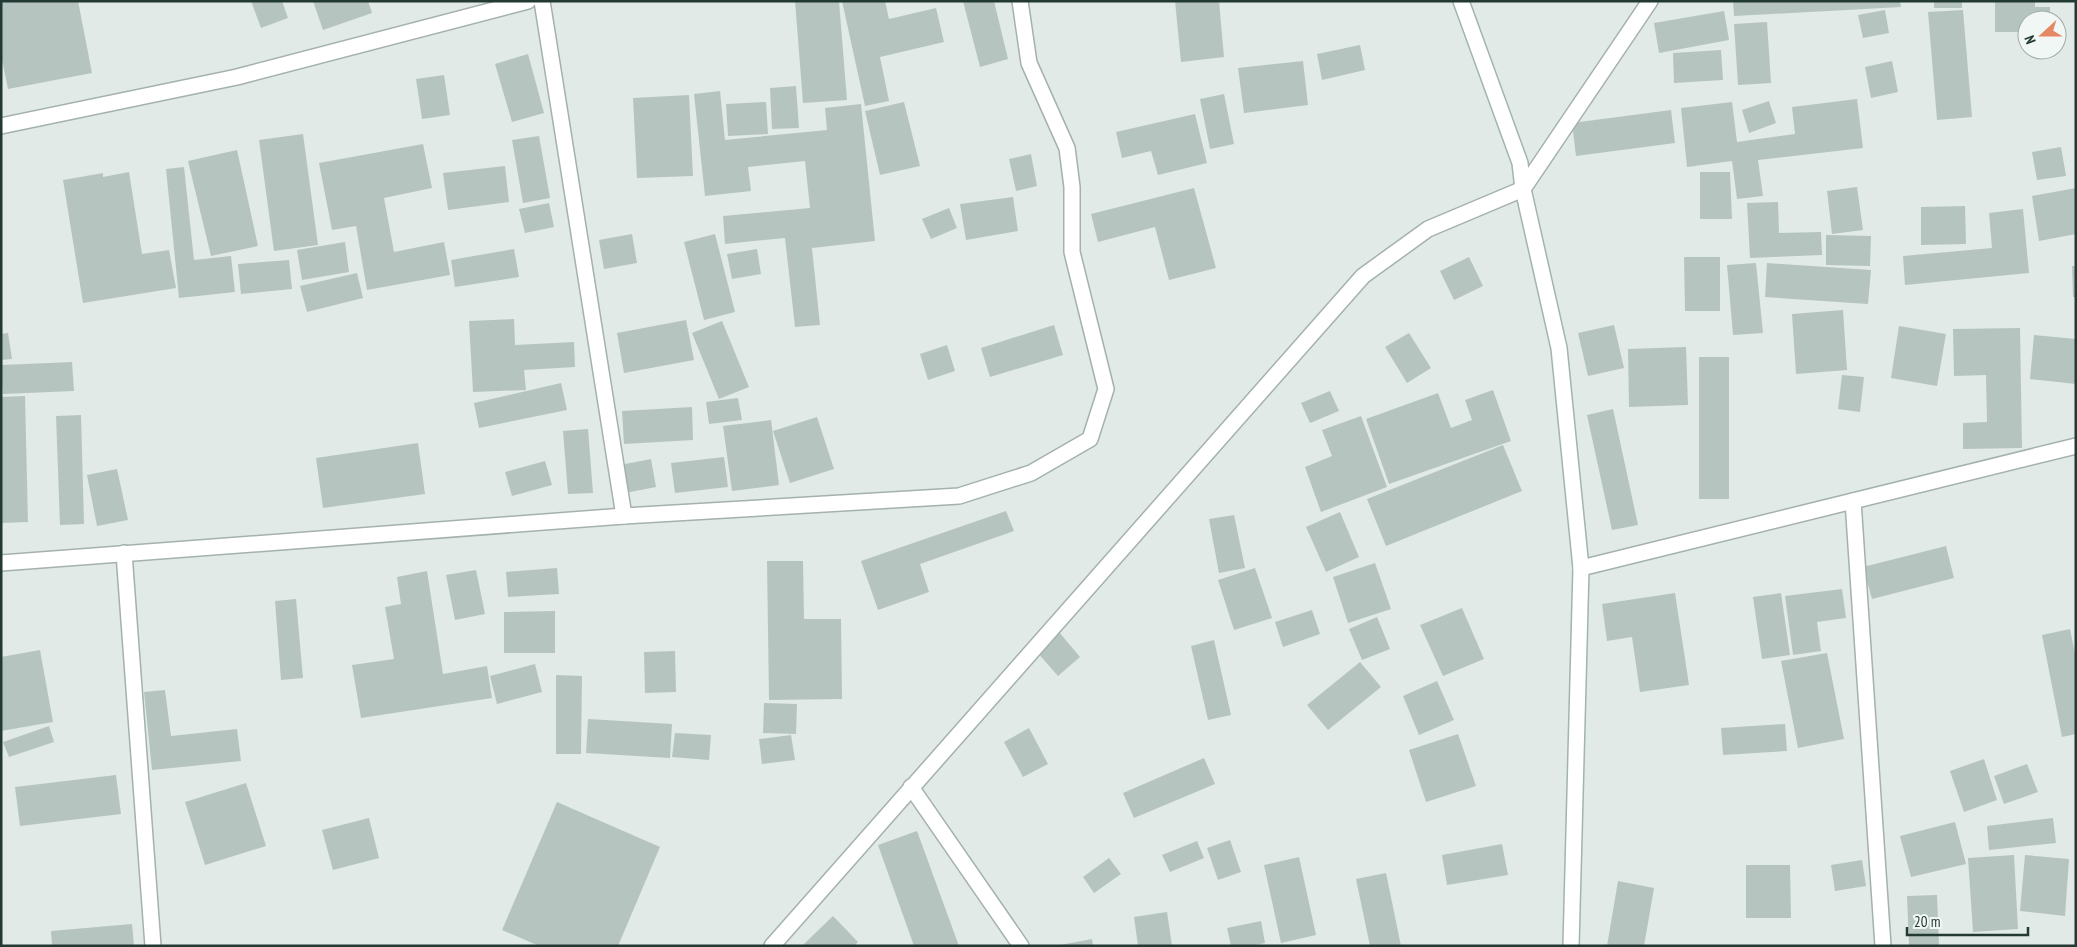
<svg xmlns="http://www.w3.org/2000/svg" width="2077" height="947" viewBox="0 0 2077 947" font-family="'PT Sans Narrow',sans-serif">
	<style>
		.building { fill: #b6c4bf }
		.lines { fill: none; stroke-linecap: round; stroke-linejoin: round }
		.street-casing { stroke: #a4b1ad; stroke-width: 18 }
		.secondary-casing { stroke: #a1b4ae; stroke-width: 18 }
		.street { stroke: #fff; stroke-width: 15 }
		.secondary { stroke: #fff; stroke-width: 15 }
	</style>
	<rect width="100%" height="100%" fill="#e1eae6"/>
	<g class="building">
		<path d="M1,1H78L92,73L8,89L1,55Z"/>
		<path d="M251,1H282L288,18L261,28Z"/>
		<path d="M313,1H368L372,13L323,30Z"/>
		<path d="M795,1H839L847,100L803,103Z"/>
		<path d="M842,1H885L889,19L936,8L944,42L880,57L889,101L865,106Z"/>
		<path d="M963,1H994L1008,59L980,67Z"/>
		<path d="M1175,1H1219L1224,57L1181,62Z"/>
		<path d="M1733,1H1900L1901,7L1734,16Z"/>
		<rect x="1934" y="1" width="28" height="7"/>
		<path d="M1995,1H2035V7H2050V20H2027V32H1995Z"/>
		<path d="M1885,10L1889,33L1863,38L1858,15Z"/>
		<path d="M1963,10L1972,117L1937,120L1928,12Z"/>
		<path d="M1724,11L1729,40L1659,53L1654,23Z"/>
		<path d="M1767,22L1771,83L1738,85L1734,24Z"/>
		<path d="M1360,45L1365,70L1322,80L1317,54Z"/>
		<path d="M1721,50L1723,80L1674,83L1673,53Z"/>
		<path d="M528,54L544,113L512,122L495,64Z"/>
		<path d="M1303,61L1308,105L1244,113L1238,68Z"/>
		<path d="M1892,61L1898,92L1871,98L1865,67Z"/>
		<path d="M444,75L450,115L422,119L416,79Z"/>
		<path d="M796,86L799,128L772,129L770,88Z"/>
		<path d="M720,91L725,140L827,130L825,108L861,104L875,241L812,248L820,325L795,327L785,238L725,244L723,216L810,208L805,161L748,167L751,191L705,196L694,94Z"/>
		<path d="M1224,94L1234,144L1210,149L1200,99Z"/>
		<path d="M689,95L693,176L637,178L633,98Z"/>
		<path d="M1857,99L1863,148L1758,160L1763,196L1737,199L1732,161L1687,167L1681,108L1732,102L1737,142L1795,134L1792,107Z"/>
		<path d="M1769,101L1776,123L1749,133L1742,110Z"/>
		<path d="M766,102L768,134L728,136L726,104Z"/>
		<path d="M904,102L920,166L880,175L865,111Z"/>
		<path d="M1671,110L1675,143L1576,156L1572,123Z"/>
		<path d="M1195,114L1207,163L1158,175L1151,151L1122,158L1116,132Z"/>
		<path d="M303,134L318,245L274,251L259,140Z"/>
		<path d="M539,136L550,198L523,203L512,140Z"/>
		<path d="M423,144L432,188L384,198L394,252L444,242L450,275L367,290L356,226L332,230L319,163Z"/>
		<path d="M2061,147L2066,176L2037,180L2032,152Z"/>
		<path d="M237,150L258,246L211,256L188,161Z"/>
		<path d="M1031,154L1037,186L1016,191L1009,159Z"/>
		<path d="M505,166L509,202L448,210L443,173Z"/>
		<path d="M184,167L194,260L231,256L235,292L179,298L166,169Z"/>
		<path d="M129,172L142,254L169,250L176,288L83,303L63,180L103,173V177Z"/>
		<path d="M1700,172H1730L1732,219H1700Z"/>
		<path d="M1857,187L1863,230L1832,234L1827,191Z"/>
		<path d="M1194,188L1216,268L1169,280L1155,227L1098,242L1091,214Z"/>
		<path d="M2076,188V234L2039,241L2032,196Z"/>
		<path d="M1013,197L1018,231L966,240L960,204Z"/>
		<path d="M1778,202L1779,233L1821,232L1822,255L1750,258L1747,203Z"/>
		<path d="M549,203L554,227L525,233L519,209Z"/>
		<path d="M1965,206L1966,244L1921,245V207Z"/>
		<path d="M949,208L957,228L931,239L922,219Z"/>
		<path d="M2023,209L2029,273L1905,285L1903,256L1992,248L1989,213Z"/>
		<path d="M632,234L637,263L604,269L599,240Z"/>
		<path d="M715,234L735,312L704,320L684,242Z"/>
		<path d="M1826,235L1871,236L1870,266L1826,265Z"/>
		<path d="M345,242L349,272L302,280L297,250Z"/>
		<path d="M514,249L519,277L455,287L451,260Z"/>
		<path d="M757,249L761,274L732,279L727,254Z"/>
		<path d="M1469,257L1483,286L1454,300L1440,271Z"/>
		<path d="M1684,257H1720V311H1685Z"/>
		<path d="M289,260L292,289L241,294L238,264Z"/>
		<path d="M1756,263L1763,333L1733,335L1727,265Z"/>
		<path d="M1767,263L1871,270L1868,304L1765,297Z"/>
		<path d="M2072,266H2076V297H2073Z"/>
		<path d="M357,273L363,298L307,312L300,286Z"/>
		<path d="M1843,310L1847,370L1796,374L1792,314Z"/>
		<path d="M514,319L515,345L574,342L575,367L524,370L526,390L473,392L469,321Z"/>
		<path d="M686,320L694,360L624,373L617,333Z"/>
		<path d="M722,321L749,387L719,399L692,333Z"/>
		<path d="M1054,325L1063,355L990,377L981,348Z"/>
		<path d="M1614,325L1624,368L1588,376L1578,333Z"/>
		<path d="M1899,326L1946,334L1937,386L1891,378Z"/>
		<path d="M2020,328L2022,448L1963,449V423L1987,422L1986,375L1954,376L1953,329Z"/>
		<path d="M8,333L12,359L1,360V334Z"/>
		<path d="M1409,333L1431,368L1407,383L1385,347Z"/>
		<path d="M2034,335L2076,339V384L2030,379Z"/>
		<path d="M947,345L955,371L928,380L920,354Z"/>
		<path d="M1686,347L1688,405L1629,407L1628,349Z"/>
		<rect x="1699" y="357" width="30" height="142"/>
		<path d="M72,362L74,391L3,394L1,365Z"/>
		<path d="M1842,375L1864,377L1860,412L1838,409Z"/>
		<path d="M561,383L567,410L479,428L474,403Z"/>
		<path d="M1493,390L1511,441L1389,484L1366,419L1438,393L1451,428L1472,420L1465,400Z"/>
		<path d="M1330,391L1339,411L1310,423L1301,403Z"/>
		<path d="M25,396L28,522L1,523V397Z"/>
		<path d="M738,398L742,420L709,424L706,402Z"/>
		<path d="M692,407L693,440L624,444L622,411Z"/>
		<path d="M1613,409L1638,525L1612,530L1587,415Z"/>
		<path d="M81,415L84,524L60,525L56,416Z"/>
		<path d="M1361,416L1387,487L1321,512L1305,467L1332,456L1322,430Z"/>
		<path d="M817,417L834,469L790,483L773,431Z"/>
		<path d="M771,420L779,485L732,491L723,426Z"/>
		<path d="M588,429L593,493L568,494L563,431Z"/>
		<path d="M418,443L425,494L323,508L316,458Z"/>
		<path d="M1503,445L1522,491L1386,546L1367,499Z"/>
		<path d="M724,457L728,487L675,493L671,463Z"/>
		<path d="M651,459L656,487L625,493L620,465Z"/>
		<path d="M545,461L552,485L512,496L505,472Z"/>
		<path d="M117,469L128,520L97,526L87,475Z"/>
		<path d="M1006,511L1014,531L920,564L929,592L878,610L861,561Z"/>
		<path d="M1340,512L1359,557L1326,572L1306,527Z"/>
		<path d="M1234,515L1245,568L1219,573L1209,519Z"/>
		<path d="M1946,546L1954,578L1872,599L1863,567Z"/>
		<path d="M767,561H803L804,619H841L842,699L769,700Z"/>
		<path d="M1375,563L1391,609L1348,623L1333,577Z"/>
		<path d="M557,568L559,594L508,597L506,572Z"/>
		<path d="M1255,568L1272,618L1234,630L1218,580Z"/>
		<path d="M476,570L485,614L455,620L446,575Z"/>
		<path d="M427,571L443,674L487,666L492,698L361,718L352,665L394,659L385,607L401,604L397,577Z"/>
		<path d="M1842,589L1846,618L1817,622L1821,651L1793,655L1785,596Z"/>
		<path d="M1675,593L1689,685L1640,692L1632,637L1607,641L1602,604Z"/>
		<path d="M1781,593L1790,655L1762,659L1753,597Z"/>
		<path d="M296,599L303,678L281,680L275,601Z"/>
		<path d="M1462,608L1484,659L1443,676L1420,625Z"/>
		<path d="M1312,610L1320,634L1283,647L1275,622Z"/>
		<path d="M555,611V653H504V612Z"/>
		<path d="M1377,617L1390,649L1362,660L1349,629Z"/>
		<path d="M2070,629L2076,658V734L2062,737L2042,635Z"/>
		<path d="M1059,632L1080,657L1058,676L1036,651Z"/>
		<path d="M1214,640L1231,715L1208,720L1191,646Z"/>
		<path d="M40,650L53,722L1,731V657Z"/>
		<path d="M675,651L676,692L645,693L644,652Z"/>
		<path d="M1827,653L1844,739L1798,748L1781,661Z"/>
		<path d="M1360,662L1381,687L1328,730L1307,705Z"/>
		<path d="M535,664L542,692L497,704L490,676Z"/>
		<path d="M556,675L582,676L581,754H556Z"/>
		<path d="M1437,681L1454,720L1419,735L1403,696Z"/>
		<path d="M165,690L171,736L237,729L241,761L152,770L144,692Z"/>
		<path d="M764,703L797,704L796,734L763,733Z"/>
		<path d="M588,719L672,724L670,758L586,753Z"/>
		<path d="M1785,724L1787,751L1723,755L1721,728Z"/>
		<path d="M49,726L54,742L9,757L3,742Z"/>
		<path d="M1029,728L1048,764L1023,777L1004,742Z"/>
		<path d="M675,733L711,735L709,760L672,757Z"/>
		<path d="M1458,734L1476,786L1426,802L1409,750Z"/>
		<path d="M791,735L795,760L762,764L759,739Z"/>
		<path d="M1204,758L1215,784L1134,818L1123,793Z"/>
		<path d="M1984,759L1997,800L1964,812L1950,771Z"/>
		<path d="M2027,764L2038,792L2004,804L1994,776Z"/>
		<path d="M116,775L121,814L20,826L15,787Z"/>
		<path d="M246,783L266,846L205,865L185,802Z"/>
		<path d="M557,802L660,847L618,946H539L502,930Z"/>
		<path d="M369,818L379,858L333,870L322,830Z"/>
		<path d="M2053,818L2056,843L1989,850L1987,826Z"/>
		<path d="M1955,822L1966,864L1911,877L1900,836Z"/>
		<path d="M917,831L959,946H914L878,845Z"/>
		<path d="M1230,840L1241,872L1218,880L1207,848Z"/>
		<path d="M1197,841L1204,858L1170,872L1162,855Z"/>
		<path d="M1502,844L1508,875L1447,885L1442,855Z"/>
		<path d="M2014,855L2018,929L1973,932L1968,858Z"/>
		<path d="M2025,855L2069,859L2065,916L2020,911Z"/>
		<path d="M1299,857L1316,935L1281,943L1264,865Z"/>
		<path d="M1109,858L1121,874L1094,893L1083,877Z"/>
		<path d="M1862,860L1866,886L1835,891L1831,865Z"/>
		<path d="M1746,865H1790L1791,918H1746Z"/>
		<path d="M1386,873L1401,946H1370L1356,879Z"/>
		<path d="M1618,881L1654,888L1644,946H1607Z"/>
		<path d="M1937,895L1939,946H1909L1907,896Z"/>
		<path d="M1167,912L1172,946H1138L1134,917Z"/>
		<path d="M833,916L858,942L854,946H802Z"/>
		<path d="M1261,921L1265,943L1251,946H1231L1227,928Z"/>
		<path d="M132,924L134,946H52L51,931Z"/>
		<path d="M1092,939L1093,946H1060V945Z"/>
	</g>
	<g class="lines">
		<g class="street-casing">
			<g id="street">
				<path d="M542,1L624,516"/>
				<path d="M1,126L237,77L528,1"/>
				<path d="M1853,501L1883,946"/>
				<path d="M124,553L153,946"/>
				<path d="M1,563L624,516L959,496L1031,473L1090,439L1106,389L1072,252V187L1067,148L1029,63L1020,1"/>
				<path d="M1581,568L2076,446"/>
				<path d="M911,787L1021,946"/>
				<path d="M772,946L1363,276L1428,229L1523,189L1650,1"/>
			</g>
		</g>
		<g class="secondary-casing">
			<path id="secondary" d="M1461,1L1520,163L1523,189L1559,348L1581,568L1571,946"/>
		</g>
		<use href="#street" class="street"/>
		<use href="#secondary" class="secondary"/>
	</g>
	<rect width="2077" height="947" fill="none" stroke="#233934" stroke-width="5"/>
	<g transform="translate(2042 35) rotate(249)"><circle r="24" fill="#f1f7f4" stroke="#9faba7"/>
	<path d="M0-4L9 19L0 12L-9 19Z" fill="#e58864"/>
	<text y="-8" font-size="14" font-weight="bold" text-anchor="middle" fill="#233934">N</text>
	</g>
	<path d="M1907 927v8h121v-8" fill="none" stroke="#233934" stroke-width="2.5"/>
	<text x="1914" y="927" font-size="15" fill="#233934" stroke="#f1f7f4" stroke-width="4" paint-order="stroke">20 m</text>
</svg>
